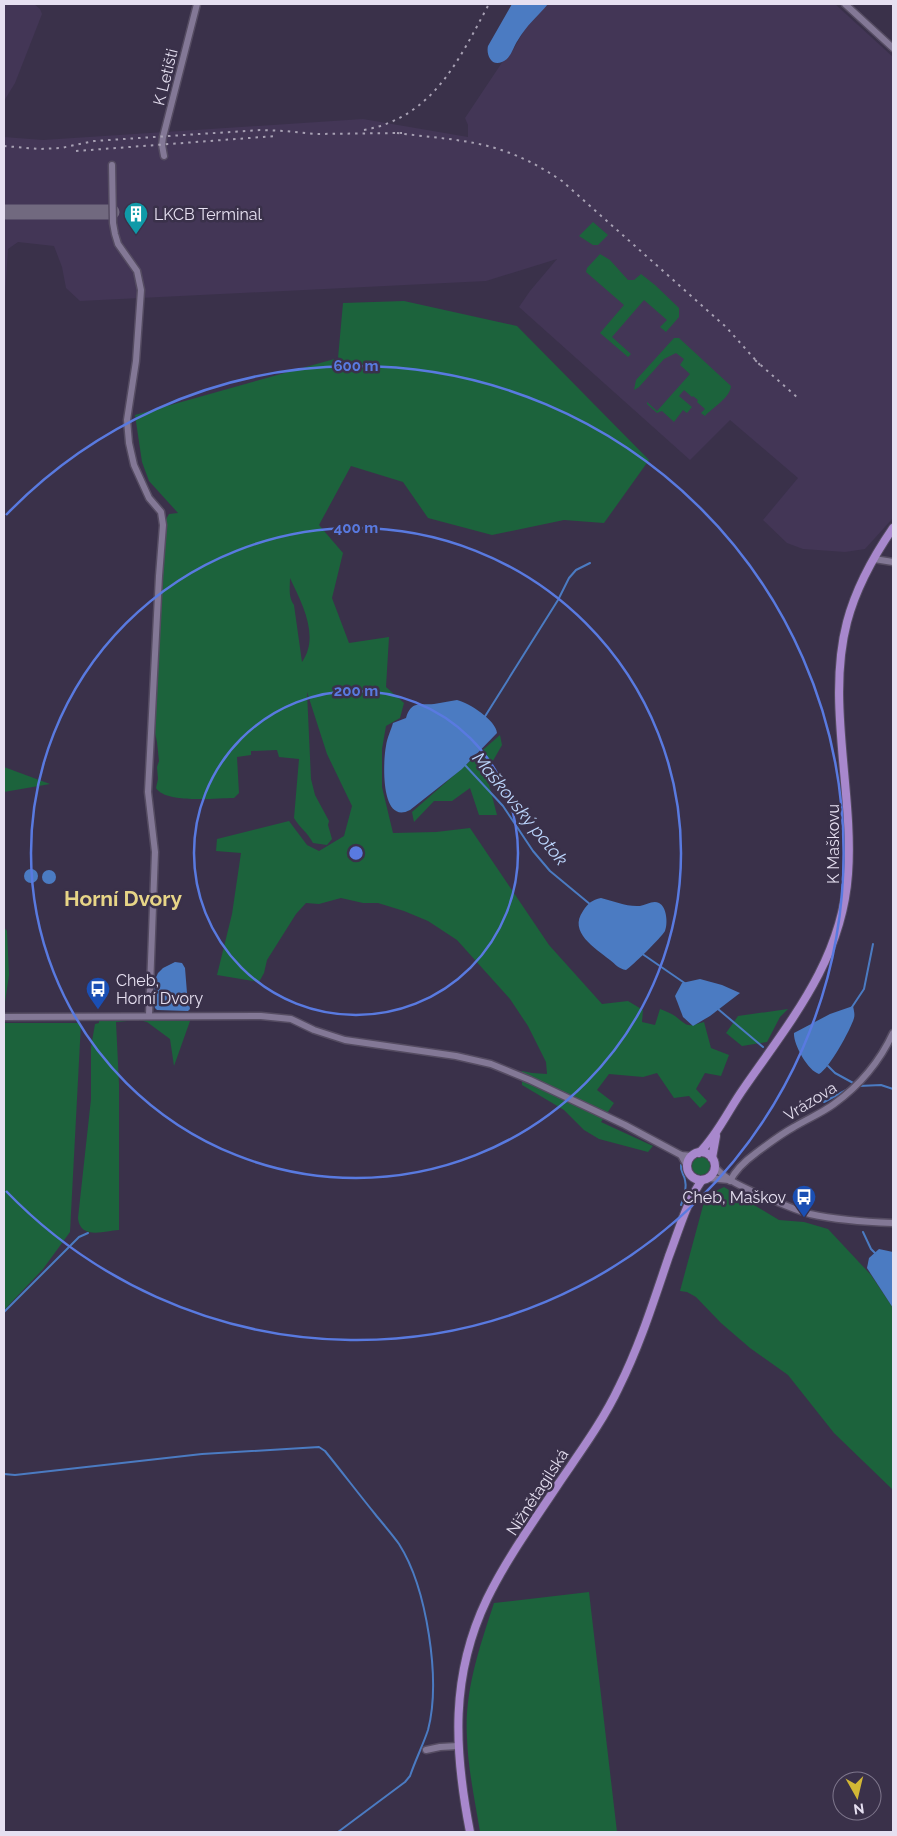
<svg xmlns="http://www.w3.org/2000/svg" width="897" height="1836" font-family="Raleway,sans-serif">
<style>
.built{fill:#433656}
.green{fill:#1c633c;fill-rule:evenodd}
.water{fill:#4b7bc2}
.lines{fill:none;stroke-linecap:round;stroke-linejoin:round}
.stream{stroke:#4b7bc2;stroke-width:2}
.taxiway{stroke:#71697f;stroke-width:15}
.minor-casing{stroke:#554c62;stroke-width:9}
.major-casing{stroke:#554c62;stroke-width:10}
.minor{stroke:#837896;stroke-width:6}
.major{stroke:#a888cd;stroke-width:8}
.rail{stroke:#a8a1b4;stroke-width:2;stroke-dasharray:2.5 5;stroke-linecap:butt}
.ring{fill:none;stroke:#597ae0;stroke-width:2.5}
.labels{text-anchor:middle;stroke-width:5;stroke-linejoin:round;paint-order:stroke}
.street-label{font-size:16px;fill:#e6e0f1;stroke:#3a314a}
.poi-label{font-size:16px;fill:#e6e0f1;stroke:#3a314a;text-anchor:start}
.water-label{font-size:18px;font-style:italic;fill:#bcd6fd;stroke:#3a314a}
.district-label{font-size:21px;font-weight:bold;fill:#e7d587;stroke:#3a314a}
.centre{fill:#597ae0;stroke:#3a314a;stroke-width:2.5}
.ring-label{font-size:15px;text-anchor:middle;font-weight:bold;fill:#597ae0;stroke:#3a314a;stroke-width:5;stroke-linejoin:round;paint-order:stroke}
</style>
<rect width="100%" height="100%" fill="#3a314a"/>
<g class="built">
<polygon points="4,4 34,4 40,9 42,14 15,83 4,101"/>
<polygon points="548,4 835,4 893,57 893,518 865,549 845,552 803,549 787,543 763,520 798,478 730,420 690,460 519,307 530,291 557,259 486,281 80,301 66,288 62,267 54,246 18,242 8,249 4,310 4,137 43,140 363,119 468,137 468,125 465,118 503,61 513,50 525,29"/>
</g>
<g class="green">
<polygon points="593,222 608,235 598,245 593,245 579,236"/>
<polygon points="600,254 610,260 628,280 634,280 641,274 655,285 679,308 679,317 666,332 660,327 667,320 644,300 612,337 631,354 628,357 600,333 624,305 586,272 587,268"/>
<path d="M404 301 517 326 649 460 604 523 564 520 492 535 428 518 403 482 351 466 319 525 343 553 332 598 349 643 389 637 386 687 404 703 400 718 386 726 382 749V787L393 833 436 832 470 828 549 945 602 1004 628 1001 643 1010 642 1022 655 1025 660 1009C665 1011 671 1013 675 1016 689 1027 686 1027 704 1022L711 1048 729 1055 721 1076 705 1073 696 1089 707 1101 700 1108 689 1096 674 1098 657 1073 643 1077 609 1074 597 1090 614 1103 601 1122 653 1146 648 1152 599 1139 584 1130 564 1110 522 1085V1071L532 1073 547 1074 546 1062 528 1026 510 999 457 940 428 921 404 911 378 903H363L341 898 319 904 306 903 296 914 267 960 264 973 259 982 217 975 232 914 241 853 216 851 217 839 289 821 307 845 319 851 344 836 352 806 327 754 307 692 311 779 315 795 329 821 328 825 332 839 327 845 313 843C308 833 300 828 294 818L299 759 279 757 277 750 251 751V755L237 757 239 793 234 798C216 798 166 804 156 788L158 779 157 767 159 761 157 742 155 733 165 521 169 514 178 513 149 481 142 462 135 415 338 358 343 303ZM290 578C302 604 320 636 302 662L294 605C288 597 290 587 290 578Z"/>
<path d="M674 338H679L731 386C730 398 713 407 705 416L701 413 705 409 697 402 698 400 693 396 692 397 684 390 679 396 692 407 687 413 683 410 674 422 662 411 657 413 647 404V402L657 411 690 374 680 365 684 359 676 353 664 359 639 387 634 390 636 380Z"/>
<polygon points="500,735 502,745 486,773 497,815 479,815 470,788 452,801 434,801 414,822 412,812"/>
<polygon points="4,767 50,784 4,792"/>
<polygon points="4,927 7,931 9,975 4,1009"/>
<polygon points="788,1009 780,1017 767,1042 742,1046 726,1033 738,1016"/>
<path d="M99 1019 190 1021 174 1066 170 1039 147 1022 139 1020 116 1022 119 1084V1230C104 1231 80 1240 78 1218L91 1099V1047L95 1024 99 1023Z"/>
<polygon points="4,1023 81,1023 70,1232 43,1269 4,1310"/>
<circle cx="701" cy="1166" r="9"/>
<polygon points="724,1187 779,1220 804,1222 828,1229 871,1275 893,1308 893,1490 834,1433 788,1375 750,1348 721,1323 696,1297 687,1292 680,1291 704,1202 714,1192"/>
<path d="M589 1592 617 1832H480C475 1801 468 1769 467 1738 464 1691 480 1646 494 1603Z"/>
</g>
<g class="water">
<path d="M512 4H548C538 16 526 26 518 40 513 47 511 59 502 62 491 67 486 54 488 46Z"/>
<path d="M457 700C469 703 496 720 497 733L462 769 410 810C380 826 383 761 386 746 387 738 391 730 393 723L406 718C411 701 419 705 434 704 442 703 449 701 457 700Z"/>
<circle cx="31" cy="876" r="7"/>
<circle cx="49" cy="877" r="7"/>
<path d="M601 898C614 901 626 907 640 906 646 905 653 900 659 903 667 907 668 924 665 931 661 938 632 966 626 970 619 969 615 964 610 960 595 948 568 932 583 911 588 903 592 900 601 898Z"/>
<polygon points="175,962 182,963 185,968 187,993 190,1009 188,1011 157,1010 155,1008 154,1004 154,982 158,973 163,968"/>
<polygon points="700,979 722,985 740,993 710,1016 693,1026 683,1017 675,996 682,983"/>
<path d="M853 1006C854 1011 855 1014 854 1018 851 1029 829 1069 819 1074 808 1071 793 1044 794 1033L830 1014Z"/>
<polygon points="879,1249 893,1252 893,1308 867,1268 869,1258"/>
</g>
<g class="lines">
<g class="stream">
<polyline points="484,718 558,600 569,578 576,570 590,563"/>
<polyline points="464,764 503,806 533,851 550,871 591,905"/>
<polyline points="641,953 686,984"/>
<polyline points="852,1007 864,989 873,944"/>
<polyline points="718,1009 763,1047"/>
<polyline points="828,1066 835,1073 855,1084"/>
<polyline points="859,1086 881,1085 893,1089"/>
<polyline points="824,1102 850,1088"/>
<path d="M681 1165C680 1172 684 1174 685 1180 687 1188 684 1198 681 1205"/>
<polyline points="863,1232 871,1249 876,1254"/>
<polyline points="4,1312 79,1237 88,1233"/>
<path d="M4 1474 15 1475 202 1454 319 1447 325 1451C342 1472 358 1493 375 1514 383 1524 392 1534 399 1544 427 1588 441 1680 428 1730 423 1745 415 1761 410 1776L405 1782 338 1832"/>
</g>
<polyline class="taxiway" points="4,212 112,212"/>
<defs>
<g id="minor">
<polyline points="845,4 893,48"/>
<polyline points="164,156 162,145 163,137 197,4"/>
<polyline points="112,165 113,223 115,234 118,244 137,271 141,290 136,361 127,420 129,443 134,465 149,498 161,512 163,525 159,576 148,792 155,852 149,1015"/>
<polyline points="874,559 893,562"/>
<polyline points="4,1017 261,1016 291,1019 314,1030 345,1040 456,1056 491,1064 530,1080 625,1125 681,1155 692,1156"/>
<polyline points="681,1155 687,1166"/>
<path d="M715 1167C726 1180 741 1186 756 1193 774 1200 791 1209 810 1214 837 1220 866 1222 893 1223"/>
<polyline points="708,1178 729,1180"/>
<path d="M730 1181C736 1169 745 1161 756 1153 768 1144 781 1134 794 1127 807 1119 822 1113 834 1104 859 1086 880 1061 893 1033"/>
<polyline points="426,1750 440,1747 458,1746"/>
</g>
<g id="major">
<circle cx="701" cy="1166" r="14"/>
<path d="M699 1153C718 1134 729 1109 744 1088 791 1020 842 960 848 874 854 793 826 702 847 622 856 588 873 557 893 528"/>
<polyline points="712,1158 716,1136"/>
<path d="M470 1832C454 1750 450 1676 487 1599 507 1558 534 1521 559 1483 580 1452 603 1421 619 1387 640 1345 654 1300 669 1256 679 1230 686 1203 702 1180"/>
</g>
</defs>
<use href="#minor" class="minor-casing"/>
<use href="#major" class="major-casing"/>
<use href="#minor" class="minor"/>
<use href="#major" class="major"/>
<g class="rail">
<path d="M364 130C434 117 459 59 489 4"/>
<path d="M397 133C433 138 473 139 507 152 527 159 544 169 562 181L726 327 760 365"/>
<polyline points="4,146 39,149 61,148 94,141 260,130 285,131 316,134 402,133"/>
<polyline points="76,151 276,136"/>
<polyline points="755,360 798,398"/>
</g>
</g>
<g class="ring">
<circle cx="356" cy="853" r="162"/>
<circle cx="356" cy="853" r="325"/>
<path d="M6 515A487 487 0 1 1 6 1191"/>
</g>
<defs>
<symbol id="building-pin" viewBox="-11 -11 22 30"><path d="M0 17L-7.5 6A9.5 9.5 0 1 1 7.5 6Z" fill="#0f9aa8" stroke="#3a314a"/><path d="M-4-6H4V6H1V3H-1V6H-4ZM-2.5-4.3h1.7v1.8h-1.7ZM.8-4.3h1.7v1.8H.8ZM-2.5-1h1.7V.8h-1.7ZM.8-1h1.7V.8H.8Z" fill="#fff"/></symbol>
<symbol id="bus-pin" viewBox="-11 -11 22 30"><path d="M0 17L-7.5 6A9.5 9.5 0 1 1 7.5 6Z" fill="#1a4fb4" stroke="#3a314a"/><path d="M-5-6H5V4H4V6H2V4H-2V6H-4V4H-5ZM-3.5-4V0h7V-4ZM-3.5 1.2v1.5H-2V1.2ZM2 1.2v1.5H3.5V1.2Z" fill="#fff"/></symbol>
</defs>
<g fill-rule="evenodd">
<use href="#building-pin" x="122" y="200" width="28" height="38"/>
<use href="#bus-pin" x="84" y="975" width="28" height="38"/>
<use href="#bus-pin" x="790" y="1183" width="28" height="38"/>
</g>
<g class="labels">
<g class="street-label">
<text transform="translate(165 77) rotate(-76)" y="6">K Letišti</text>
<text transform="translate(833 844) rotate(-90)" y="6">K Maškovu</text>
<text transform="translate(810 1101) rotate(-32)" y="6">Vrázova</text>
<text transform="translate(537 1492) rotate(-57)" y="6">Nižnětagilská</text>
</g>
<g class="poi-label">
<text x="154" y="220">LKCB Terminal</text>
<text x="116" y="986">Cheb,<tspan x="116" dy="18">Horní Dvory</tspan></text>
<text x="786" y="1203" text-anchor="end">Cheb, Maškov</text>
</g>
<g class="water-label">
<text transform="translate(520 809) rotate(51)" y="6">Maškovský potok</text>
</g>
<g class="district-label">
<text x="123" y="906">Horní Dvory</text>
</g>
</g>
<circle cx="356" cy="853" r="8" class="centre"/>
<g class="ring-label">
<text x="356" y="371">600 m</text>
<text x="356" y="533">400 m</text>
<text x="356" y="696">200 m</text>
</g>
<rect width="897" height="1836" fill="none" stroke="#e6e0f1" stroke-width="10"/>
<g transform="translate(857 1796) rotate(172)"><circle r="24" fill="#3a314a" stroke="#7f778d"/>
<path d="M0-4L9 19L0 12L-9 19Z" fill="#d2b735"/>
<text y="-8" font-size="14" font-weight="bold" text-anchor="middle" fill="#e6e0f1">N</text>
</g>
</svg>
